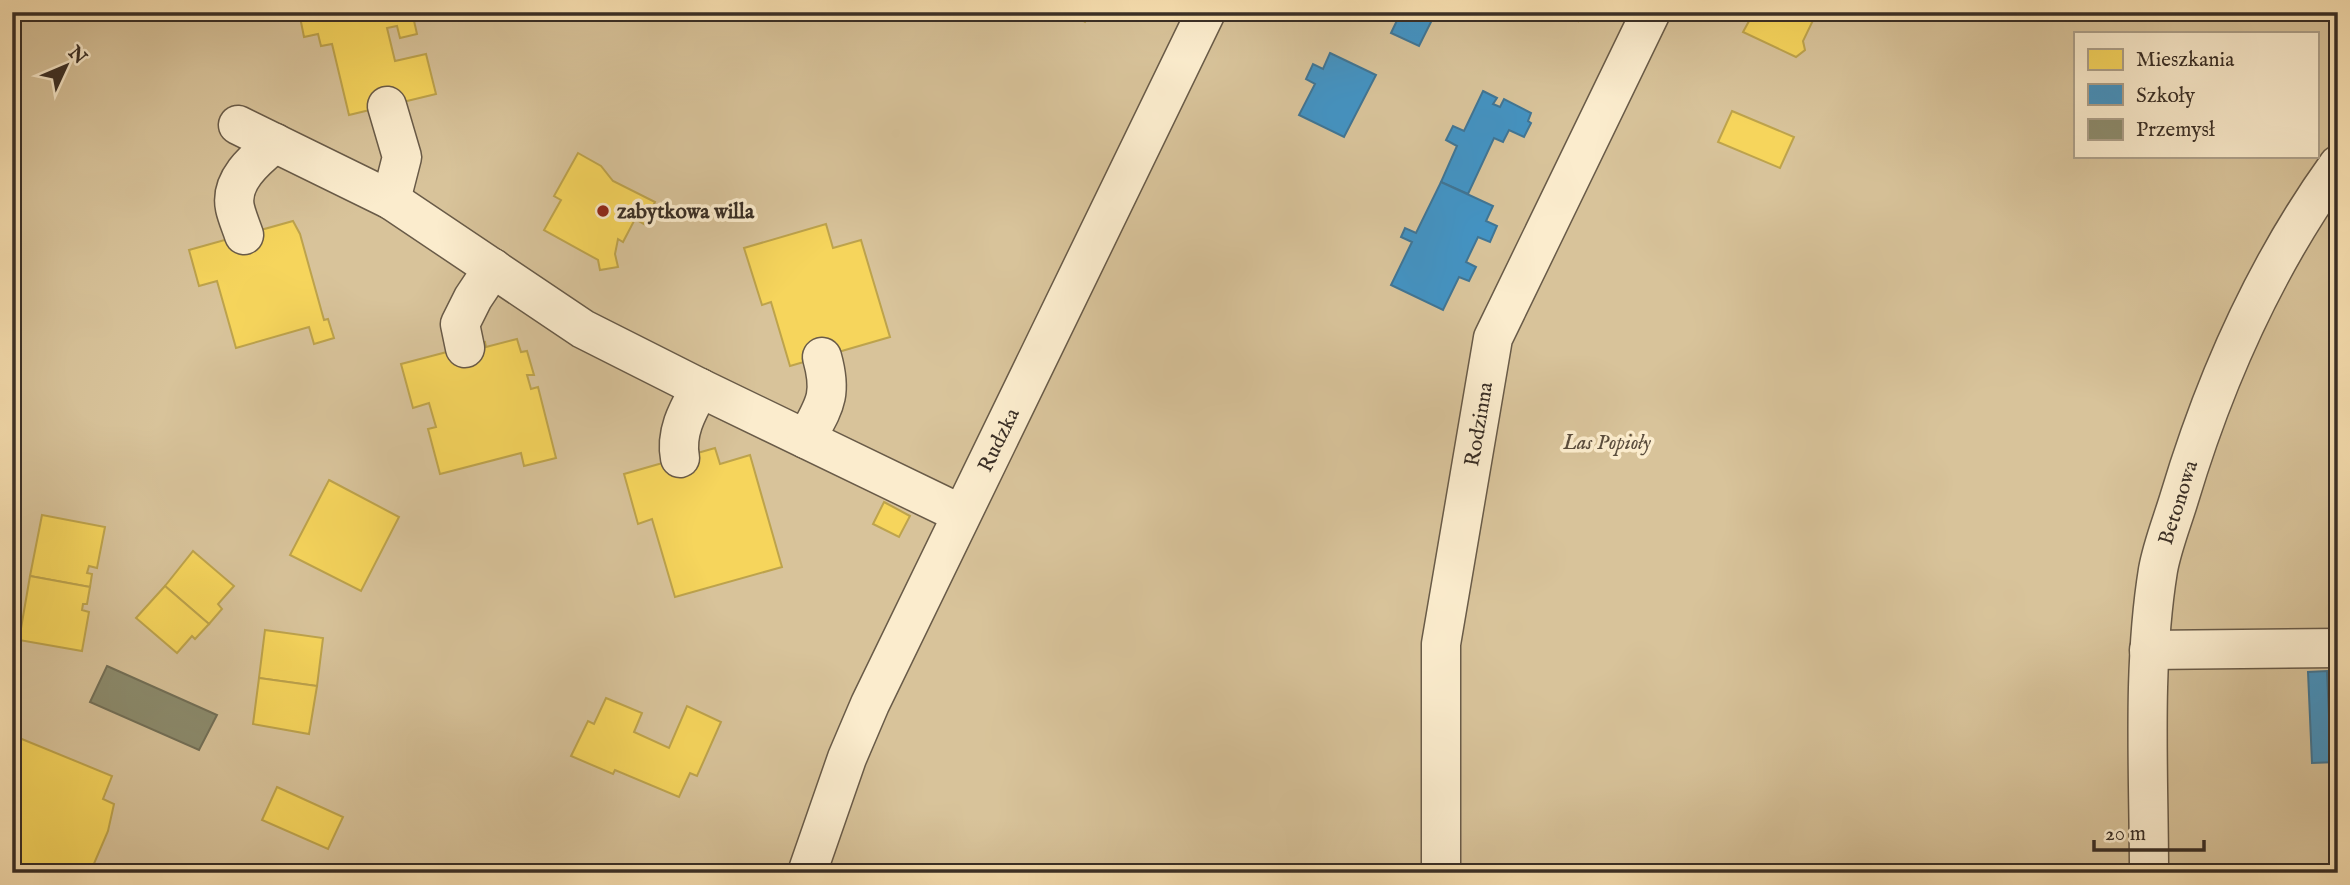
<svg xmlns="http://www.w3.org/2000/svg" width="2350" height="885" font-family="'IM FELL English',serif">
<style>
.green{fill:#d8c39a;stroke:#887860;stroke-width:2;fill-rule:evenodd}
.homes{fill:#f6d55c;stroke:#bda34c;stroke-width:2}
.schools{fill:#4393c3;stroke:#407594;stroke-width:2}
.industry{fill:#8c8c6e;stroke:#737058;stroke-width:2}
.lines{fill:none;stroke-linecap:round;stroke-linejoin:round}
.minor-casing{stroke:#695b48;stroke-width:41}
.minor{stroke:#fbeccd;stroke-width:38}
.poi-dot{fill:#8f2418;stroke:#fbeccd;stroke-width:2.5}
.labels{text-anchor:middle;stroke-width:7;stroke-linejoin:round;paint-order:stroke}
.poi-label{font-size:21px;font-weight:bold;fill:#392e25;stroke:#fbeccd;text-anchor:start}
.street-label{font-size:21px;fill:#392e25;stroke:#fbeccd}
.park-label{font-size:21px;font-style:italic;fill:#594c3c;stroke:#fbeccd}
</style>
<rect width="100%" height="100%" fill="#f9e1b2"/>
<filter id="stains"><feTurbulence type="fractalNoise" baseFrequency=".00286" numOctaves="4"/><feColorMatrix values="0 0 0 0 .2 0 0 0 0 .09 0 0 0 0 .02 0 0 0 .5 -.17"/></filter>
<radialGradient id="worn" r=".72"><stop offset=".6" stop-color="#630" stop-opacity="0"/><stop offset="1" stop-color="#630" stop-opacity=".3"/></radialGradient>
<path class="green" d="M12 12H2338V873H12ZM2075 33H2317V156H2075Z"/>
<g class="homes">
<polygon points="299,12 412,12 417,34 400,38 397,26 387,28 395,61 426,54 436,94 349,115 332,44 321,46 318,34 304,37"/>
<polygon points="1070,12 1092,12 1085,22"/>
<polygon points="1560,12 1581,12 1578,21"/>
<polygon points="1754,12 1817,12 1803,41 1805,50 1796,57 1743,32"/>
<polygon points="1732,111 1794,137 1780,168 1718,142"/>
<polygon points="578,153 601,166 613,181 655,202 644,224 635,219 623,242 618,239 615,254 618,267 600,270 598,260 544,230 561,200 554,196"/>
<polygon points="293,221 300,234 324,320 328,319 334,338 314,344 309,327 236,348 217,281 199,286 189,250"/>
<polygon points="826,224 833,248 861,240 890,337 790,366 771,302 762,305 744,248"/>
<polygon points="517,339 521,352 527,351 534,375 527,375 531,389 538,387 556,458 524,466 521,453 440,474 428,429 436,427 429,403 413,408 401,364 485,342 486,347"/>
<polygon points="715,448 720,464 750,455 782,567 675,597 652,519 638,524 624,474"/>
<polygon points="329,480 399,517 361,591 290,555"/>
<polygon points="884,502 910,516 899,537 873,524"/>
<polygon points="42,515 105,527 97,568 89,566 87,573 92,574 90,587 30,576"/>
<polygon points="193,551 234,586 218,604 222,609 209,624 165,586"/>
<polygon points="30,576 90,587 87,604 83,604 82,610 89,612 82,651 19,640"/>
<polygon points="165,586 209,624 195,639 192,636 177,653 136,618"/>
<polygon points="265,630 323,638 317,686 259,678"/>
<polygon points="259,678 317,686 309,734 253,724"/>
<polygon points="606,698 642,713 634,732 669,748 687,706 721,722 697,776 690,773 679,797 615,770 613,774 571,756 588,721 594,724"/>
<polygon points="12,735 112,776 103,799 114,804 108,831 90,873 12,873 12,767 14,763 12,762"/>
<polygon points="277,787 343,817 328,849 262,820"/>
</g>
<g class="schools">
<polygon points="1401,12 1436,12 1419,46 1391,33"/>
<polygon points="1330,53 1376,75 1344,137 1299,115 1315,84 1306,79 1313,64 1323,69"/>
<polygon points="1483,91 1497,98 1493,104 1500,107 1504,99 1531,113 1528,121 1531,123 1524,137 1509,130 1503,142 1494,138 1468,194 1441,182 1457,146 1446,140 1453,126 1464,131"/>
<polygon points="1441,182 1493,206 1486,221 1497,226 1490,242 1478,237 1466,262 1476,267 1469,281 1459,277 1443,310 1391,285 1412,242 1401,237 1405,228 1416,233"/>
<polygon points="2327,671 2330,738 2335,738 2337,762 2312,763 2308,672"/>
</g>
<polygon class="industry" points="107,666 217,715 199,750 90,702"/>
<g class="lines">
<defs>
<g id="minor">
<polyline points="387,106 402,157 391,200"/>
<polyline points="238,125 391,200 583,329 700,388 961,514"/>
<path d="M244 235C241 226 237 217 235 208 229 180 257 158 275 143"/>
<polyline points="465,348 460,324 473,298 493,268"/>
<path d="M806 439C824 406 833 396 822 357"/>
<path d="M680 458C675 432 688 410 700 388"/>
<polyline points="2149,650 2338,648"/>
<path id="s1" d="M807 873 847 758 870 704 1206 12"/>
<path id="s2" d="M1441 873V644L1493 338 1651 12"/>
<path id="s3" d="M2149 873C2149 774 2142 669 2158 570 2162 547 2172 522 2179 499 2214 382 2266 265 2338 165"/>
</g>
</defs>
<use href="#minor" class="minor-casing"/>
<use href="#minor" class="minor"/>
</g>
<circle class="poi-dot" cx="603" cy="211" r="7"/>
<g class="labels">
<g class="poi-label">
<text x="617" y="218">zabytkowa willa</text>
</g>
<g class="street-label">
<text dy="7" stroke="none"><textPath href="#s2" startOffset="452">Rodzinna</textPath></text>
<text dy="7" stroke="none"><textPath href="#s1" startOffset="474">Rudzka</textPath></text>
<text dy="7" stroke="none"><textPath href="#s3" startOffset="374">Betonowa</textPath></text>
</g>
<g class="park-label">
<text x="1607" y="449">Las Popioły</text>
</g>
</g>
<rect width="2350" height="885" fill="none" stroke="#f9e1b2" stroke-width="42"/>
<rect x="14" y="14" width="2322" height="857" fill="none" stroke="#392e25" stroke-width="3.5"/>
<rect x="21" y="21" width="2308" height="843" fill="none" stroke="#392e25" stroke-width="2"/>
<rect x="2074" y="32" width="245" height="126" fill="#fbeccd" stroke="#ada08a" stroke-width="2"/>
<rect x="2088" y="49" width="35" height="21" fill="#f6d55c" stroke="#ada08a" stroke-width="2"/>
<text x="2136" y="66" font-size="21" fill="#392e25">Mieszkania</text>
<rect x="2088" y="84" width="35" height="21" fill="#4393c3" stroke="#ada08a" stroke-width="2"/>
<text x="2136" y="102" font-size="21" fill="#392e25">Szkoły</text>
<rect x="2088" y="119" width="35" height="21" fill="#8c8c6e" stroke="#ada08a" stroke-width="2"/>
<text x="2136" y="136" font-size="21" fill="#392e25">Przemysł</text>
<g transform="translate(66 66) rotate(46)" stroke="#fbeccd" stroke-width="5" paint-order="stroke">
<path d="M0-5L12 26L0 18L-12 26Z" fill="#392e25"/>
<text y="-10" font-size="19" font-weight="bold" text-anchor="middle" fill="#392e25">N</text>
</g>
<path d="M2094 840v10h110v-10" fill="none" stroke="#392e25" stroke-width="3.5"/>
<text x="2105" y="840" font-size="21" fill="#392e25" stroke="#fbeccd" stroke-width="5" paint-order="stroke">20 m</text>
<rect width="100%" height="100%" filter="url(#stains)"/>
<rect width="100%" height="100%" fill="url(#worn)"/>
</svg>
